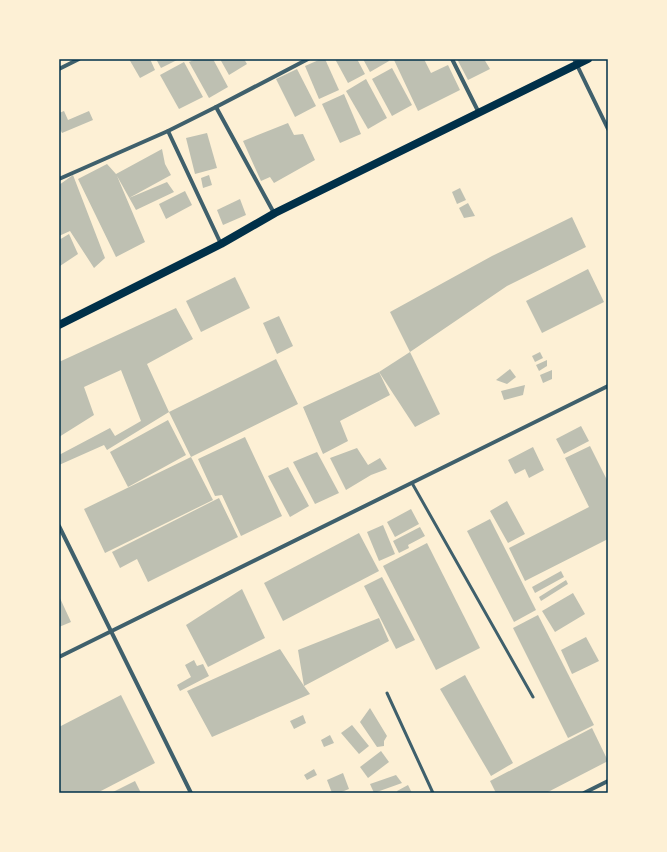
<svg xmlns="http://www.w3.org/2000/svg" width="667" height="852" font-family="'DM Sans',sans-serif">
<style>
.building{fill:#bec0b2}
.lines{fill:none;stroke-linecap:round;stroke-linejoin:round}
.service{stroke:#3f606c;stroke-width:3}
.minor{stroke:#3f606c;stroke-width:4}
.secondary{stroke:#003049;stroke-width:8}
.neatline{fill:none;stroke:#003049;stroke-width:1.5}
</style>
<rect width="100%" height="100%" fill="#fdf0d5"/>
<g class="building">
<polygon points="129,59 150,59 155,70 140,78"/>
<polygon points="156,59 179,59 161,68"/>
<polygon points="196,59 213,59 228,87 209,98 189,62"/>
<polygon points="220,59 244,59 247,64 229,75"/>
<polygon points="321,59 325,59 339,90 319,99 305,66"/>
<polygon points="335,59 357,59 365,74 348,83"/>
<polygon points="363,59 388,59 389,61 370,72"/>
<polygon points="397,59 424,59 431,73 448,65 460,90 418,111 394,60"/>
<polygon points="457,59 484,59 490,69 468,80"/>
<polygon points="184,62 203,97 179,109 160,75"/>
<polygon points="392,68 412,105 392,116 372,79"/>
<polygon points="297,69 316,106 295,117 276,79"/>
<polygon points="366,79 387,118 368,129 346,91"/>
<polygon points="344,94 361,134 340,143 322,104"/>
<polygon points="64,111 68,120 89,111 93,120 62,133 59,127 59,113"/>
<polygon points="288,123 294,135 303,134 315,160 274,183 270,177 261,181 243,141"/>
<polygon points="207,133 217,168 195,174 186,138"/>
<polygon points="162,149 165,164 171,175 129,198 167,182 174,192 136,210 117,176 145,242 116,257 78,179 107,164 116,174"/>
<polygon points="73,175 105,258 94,268 70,231 59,236 59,185"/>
<polygon points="209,175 212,185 203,188 201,178"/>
<polygon points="460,188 466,200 457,204 452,192"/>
<polygon points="185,191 192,205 166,219 159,204"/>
<polygon points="240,199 246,215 223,225 217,210"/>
<polygon points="468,203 475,216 464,218 459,208"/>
<polygon points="572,217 586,247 507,286 410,352 390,312 492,256"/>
<polygon points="69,234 78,254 60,266 59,264 59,240"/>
<polygon points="588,269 604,302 542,333 526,301"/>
<polygon points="235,277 250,308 201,332 186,301"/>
<polygon points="176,308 193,339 147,364 169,412 276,359 298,404 191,457 169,412 107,450 104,445 59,465 59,455 110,428 115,436 141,421 121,370 84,387 94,415 59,437 59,362"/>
<polygon points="279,316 293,346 277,354 263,323"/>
<polygon points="410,352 440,414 415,427 379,372"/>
<polygon points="540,352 543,358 535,362 532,356"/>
<polygon points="547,360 547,366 539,371 536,365"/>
<polygon points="510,369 516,377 507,384 496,380"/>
<polygon points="552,370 552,379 543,383 540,375"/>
<polygon points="379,372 390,395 340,421 348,441 323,454 303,407"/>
<polygon points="525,385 523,395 504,400 501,391"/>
<polygon points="168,420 186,455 128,487 110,452"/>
<polygon points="581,426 589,441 564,454 556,439"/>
<polygon points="245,437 282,516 241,536 222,495 215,496 198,459"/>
<polygon points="590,446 608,482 608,539 525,581 509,548 589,507 565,458"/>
<polygon points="533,447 544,470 529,478 525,469 515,474 508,460"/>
<polygon points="357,448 368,465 380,458 387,469 371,475 346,490 330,458"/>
<polygon points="317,452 339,493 315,504 293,462"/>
<polygon points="191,457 213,500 105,553 84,509"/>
<polygon points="288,467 309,506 290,517 268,476"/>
<polygon points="219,498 238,537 148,582 137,559 120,568 112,552"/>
<polygon points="507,501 525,534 508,543 490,511"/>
<polygon points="411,509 419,524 395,537 387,522"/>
<polygon points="490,519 536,610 514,622 467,531"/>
<polygon points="383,525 395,554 379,561 367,532"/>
<polygon points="420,527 425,536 408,545 409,548 399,553 393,541"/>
<polygon points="359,533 379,571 283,621 264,583"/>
<polygon points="427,543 480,648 436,670 383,566"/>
<polygon points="561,571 564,577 535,593 532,587"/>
<polygon points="382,577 415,640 396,649 364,586"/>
<polygon points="566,580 568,584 541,601 539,597"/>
<polygon points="242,589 265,638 208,667 186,625"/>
<polygon points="573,593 585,614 555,632 542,611"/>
<polygon points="59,596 71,622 59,627"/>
<polygon points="538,615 594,725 568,738 513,628"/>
<polygon points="379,618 389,641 304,686 310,694 212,737 187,691 280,649 304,686 298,650"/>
<polygon points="586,637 599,661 572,674 561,650"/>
<polygon points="194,660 197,666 203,664 209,676 180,691 177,685 191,677 185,665"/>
<polygon points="465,675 513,763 491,776 440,689"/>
<polygon points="121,695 155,763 97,793 59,793 59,727"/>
<polygon points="370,708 387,736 384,741 384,746 377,747 360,722"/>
<polygon points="303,715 306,723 294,729 290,721"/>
<polygon points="352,725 369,746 359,754 341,733"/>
<polygon points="592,728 608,761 546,793 496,793 490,781"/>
<polygon points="330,735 334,743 324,747 321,740"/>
<polygon points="381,751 389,762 368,778 360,767"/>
<polygon points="314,769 317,775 307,780 304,775"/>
<polygon points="343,773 349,789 339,793 332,793 327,780"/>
<polygon points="396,775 402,783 374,793 370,784"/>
<polygon points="135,781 141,793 111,793"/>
<polygon points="408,785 412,793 398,793 397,791"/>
</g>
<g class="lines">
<g class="service">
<polyline points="412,483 533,697"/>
<polyline points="387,693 433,793"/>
</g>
<g class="minor">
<polyline points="452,59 479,113"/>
<polyline points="574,59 608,129"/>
<polyline points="59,69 79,59"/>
<polyline points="216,107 308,59"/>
<polyline points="168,131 221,244"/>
<polyline points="59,179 168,131 216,107 274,213"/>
<polyline points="59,526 191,793"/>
<polyline points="59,657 608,386"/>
<polyline points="584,793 608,781"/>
</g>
<polyline class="secondary" points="59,325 221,244 275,213 588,59"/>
</g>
<rect width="667" height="852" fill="none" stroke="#fdf0d5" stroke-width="120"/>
<rect x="60" y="60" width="547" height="732" class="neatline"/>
</svg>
